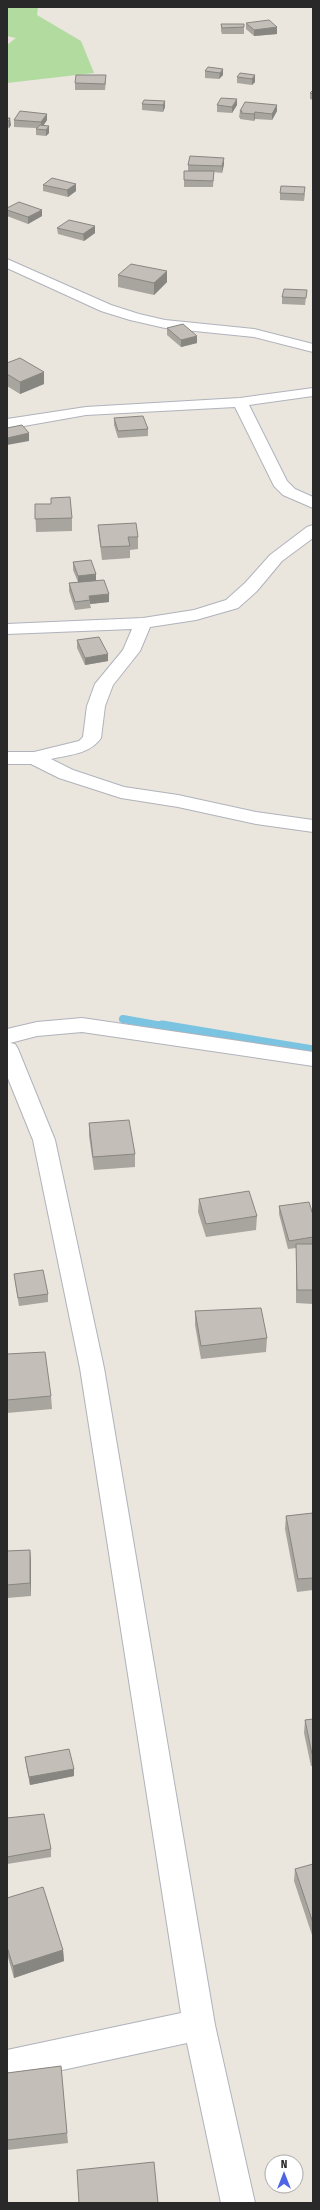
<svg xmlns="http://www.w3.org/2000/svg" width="320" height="2210" font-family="'Fira Sans Condensed',sans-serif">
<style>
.green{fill:#b2db9f}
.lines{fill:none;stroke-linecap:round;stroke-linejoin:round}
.stream-far1{stroke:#7ac4e2;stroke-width:8}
.stream{stroke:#7ac4e2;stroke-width:11}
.street-casing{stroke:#b0b3bc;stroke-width:2}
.street{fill:#fff;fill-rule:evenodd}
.wall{fill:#a8a49e}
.shaded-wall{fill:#888681}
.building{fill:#c3bfb8;stroke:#888681}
</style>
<rect width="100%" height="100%" fill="#eae5dd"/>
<polygon class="green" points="7,7 38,7 37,15 81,41 94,73 7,83 7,45 16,38 7,36"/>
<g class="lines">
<polyline class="stream-far1" points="123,1019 168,1027"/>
<polyline class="stream" points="162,1026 313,1051"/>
<defs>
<g id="street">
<polygon points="7,259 111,305 139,314 165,320 254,329 313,344 313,352 254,337 165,328 130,320 101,311 7,268"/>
<polygon points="313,388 313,396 249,405 287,481 295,489 313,497 313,508 283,495 274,486 235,407 86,415 7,429 7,419 86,407 240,398"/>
<path d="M313 525V538L282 561 257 591 238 608 196 620 150 627 140 651 113 685 105 706 101 738C90 754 69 755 51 759L73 770 124 787 178 795 256 812 313 820V832L256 824 178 807 121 798 59 778 31 764H7V752H34L79 741 83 737 87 706 95 684 123 650 132 629 7 634V624L143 618 194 610 226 600 245 583 270 555 307 527Z"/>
<polygon points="82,1018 313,1052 313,1066 82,1032 37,1036 10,1043 15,1044 18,1049 55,1140 104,1368 215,2025 255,2203 221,2203 187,2043 7,2082 7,2050 181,2013 80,1368 33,1140 7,1076 7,1029 37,1022"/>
</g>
</defs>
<use href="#street" class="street-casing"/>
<use href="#street" class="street"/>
</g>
<g class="wall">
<polygon points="246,23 277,27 277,34 254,36 246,29"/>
<polygon points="221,24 244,27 244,34 222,34 221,31"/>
<polygon points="223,69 223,75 219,79 205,78 205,71"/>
<polygon points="255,75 255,82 252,85 237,83 237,77"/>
<polygon points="106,81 105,90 75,90 75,83"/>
<polygon points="313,90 313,100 310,99 310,93"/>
<polygon points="165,101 165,107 163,112 142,110 142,104"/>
<polygon points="217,105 237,105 232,113 217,112"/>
<polygon points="277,105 277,111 272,120 255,119 254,121 240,119 240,118 239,117 240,111"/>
<polygon points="47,114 47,120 43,126 49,126 49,133 46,136 36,135 36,128 14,127 14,120"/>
<polygon points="7,118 11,125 9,128 7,127"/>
<polygon points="224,158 224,164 222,173 214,172 213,187 184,187 184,180 188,171 188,165"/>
<polygon points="43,185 76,191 68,197 43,191"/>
<polygon points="280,193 305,194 304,201 280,200"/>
<polygon points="7,208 42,210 42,216 28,224 7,216"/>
<polygon points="95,226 95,233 84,241 58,234 57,228"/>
<polygon points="118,275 167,282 154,295 118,287"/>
<polygon points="282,297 306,297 305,305 282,304"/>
<polygon points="167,328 197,336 197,343 181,347 167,335"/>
<polygon points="7,363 44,372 44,384 20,394 7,386"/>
<polygon points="114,418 148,429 148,436 118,438 114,425"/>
<polygon points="35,504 72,518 72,531 36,532"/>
<polygon points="98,525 138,537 138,549 130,550 130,558 102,560 99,537"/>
<polygon points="73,562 96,574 96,580 109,602 90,604 91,608 75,610 69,591 69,583 78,582 73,570"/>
<polygon points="77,640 108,661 85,665 77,648"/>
<polygon points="89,1123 135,1154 135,1167 94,1170 89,1136"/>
<polygon points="199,1199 257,1216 256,1230 206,1237 198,1212"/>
<polygon points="279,1206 313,1215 313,1304 296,1303 296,1248 288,1249 279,1214"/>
<polygon points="14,1274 48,1294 48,1302 19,1306 15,1282"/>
<polygon points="195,1311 267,1338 266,1352 201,1359 195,1325"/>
<polygon points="312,1352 313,1352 313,1365 312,1360"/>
<polygon points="7,1354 51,1396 52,1409 7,1413"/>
<polygon points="313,1513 313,1590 297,1592 285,1529 286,1516"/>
<polygon points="30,1550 31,1563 31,1596 7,1598 7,1551"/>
<polygon points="313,1719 313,1766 311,1766 304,1733 305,1720"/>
<polygon points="25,1757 74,1769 74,1776 30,1785 26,1765"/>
<polygon points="7,1818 51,1849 51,1857 7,1864"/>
<polygon points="313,1864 313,1938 294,1881 295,1869"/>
<polygon points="7,1898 63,1950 64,1961 14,1978 7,1954"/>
<polygon points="61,2066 68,2143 7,2150 7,2073"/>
</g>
<g class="shaded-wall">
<polygon points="277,27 277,34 254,36 254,30"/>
<polygon points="223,69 223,75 219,79 220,73"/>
<polygon points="255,75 255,82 252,85 252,79"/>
<polygon points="237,99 237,105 232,113 232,107"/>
<polygon points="165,101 165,107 163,112 163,105"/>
<polygon points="277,105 277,111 272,120 272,114"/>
<polygon points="255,112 255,119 254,121 254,114"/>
<polygon points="47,114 47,120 41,129 41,122"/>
<polygon points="10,118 11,125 9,128 9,121"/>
<polygon points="49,126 49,133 46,136 46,130"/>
<polygon points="224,158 224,164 222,173 222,166"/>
<polygon points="76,184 76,191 68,197 67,190"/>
<polygon points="42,210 42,216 28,224 28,217"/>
<polygon points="95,226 95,233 84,241 83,234"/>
<polygon points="167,271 167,282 154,295 154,283"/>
<polygon points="197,336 197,343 181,347 181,340"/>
<polygon points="44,372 44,384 20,394 20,382"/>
<polygon points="29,433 29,441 7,445 7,438"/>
<polygon points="96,574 96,581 78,584 78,576"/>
<polygon points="109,594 109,602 90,604 90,600 89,596"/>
<polygon points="108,654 108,661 85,665 85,658"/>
<polygon points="30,1550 31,1563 31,1596 30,1583"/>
<polygon points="74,1769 74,1776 30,1785 29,1777"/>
<polygon points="63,1950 64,1961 14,1978 13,1966"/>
</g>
<g class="building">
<polygon points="269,20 277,27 254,30 246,23"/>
<polygon points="221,24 244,24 244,27 222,28"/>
<polygon points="208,67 223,69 220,73 205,71"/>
<polygon points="240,73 255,75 252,79 237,77"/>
<polygon points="76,75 106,75 105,84 75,83"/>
<polygon points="313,90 313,94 310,93"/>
<polygon points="221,98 237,99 232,107 217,105"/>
<polygon points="144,100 165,101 163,105 142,104"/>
<polygon points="245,102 277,105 272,114 255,112 254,114 241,113 242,111 240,111"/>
<polygon points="20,111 47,114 41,122 14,120"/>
<polygon points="7,118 10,118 9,121 7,121"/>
<polygon points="40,125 49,126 46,130 36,129"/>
<polygon points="190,156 224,158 222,166 188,165"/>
<polygon points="184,171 214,171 213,181 184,180"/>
<polygon points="52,178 76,184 67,190 43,185"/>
<polygon points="281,186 305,187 304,194 280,193"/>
<polygon points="19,202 42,210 28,217 7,210 7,208"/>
<polygon points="69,220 95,226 83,234 57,228"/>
<polygon points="131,264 167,271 154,283 118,275"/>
<polygon points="284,289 307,290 306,298 282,297"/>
<polygon points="183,324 197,336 181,340 167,328"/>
<polygon points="20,358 44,372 20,382 7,374 7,363"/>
<polygon points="143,416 148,429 118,431 114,418"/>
<polygon points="22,425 29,433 7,438 7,428"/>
<polygon points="70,497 72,518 35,519 35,504 51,504 51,498"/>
<polygon points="136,523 138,537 128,537 130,546 101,547 98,525"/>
<polygon points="91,560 96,574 78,576 73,562"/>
<polygon points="104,580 109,594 89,596 90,600 75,602 69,583"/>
<polygon points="99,637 108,654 85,658 77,640"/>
<polygon points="129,1120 135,1154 93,1157 89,1123"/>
<polygon points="249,1191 257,1216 206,1224 199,1199"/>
<polygon points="309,1202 313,1215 313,1237 289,1241 279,1206"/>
<polygon points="296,1244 313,1244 313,1290 297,1290"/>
<polygon points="43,1270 48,1294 18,1298 14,1274"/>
<polygon points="261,1308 267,1338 201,1346 195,1311"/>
<polygon points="45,1352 51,1396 7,1400 7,1354"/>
<polygon points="313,1513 313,1578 298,1579 286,1516"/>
<polygon points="30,1550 30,1583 7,1585 7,1551"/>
<polygon points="313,1719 313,1753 312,1754 305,1720"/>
<polygon points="69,1749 74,1769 29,1777 25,1757"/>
<polygon points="44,1814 51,1849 7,1857 7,1818"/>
<polygon points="313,1864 313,1923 295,1869"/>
<polygon points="43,1887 63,1950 13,1966 7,1947 7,1898"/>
<polygon points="61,2066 67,2133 7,2140 7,2073"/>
<polygon points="154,2162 158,2203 79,2203 77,2170"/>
</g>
<rect width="320" height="2210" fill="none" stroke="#292929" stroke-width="16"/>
<g transform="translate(284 2174)"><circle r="19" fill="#ffffff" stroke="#a9a9a9"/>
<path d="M0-3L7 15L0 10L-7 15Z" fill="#4d66e7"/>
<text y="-6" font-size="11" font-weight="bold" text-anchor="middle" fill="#292929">N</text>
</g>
</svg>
